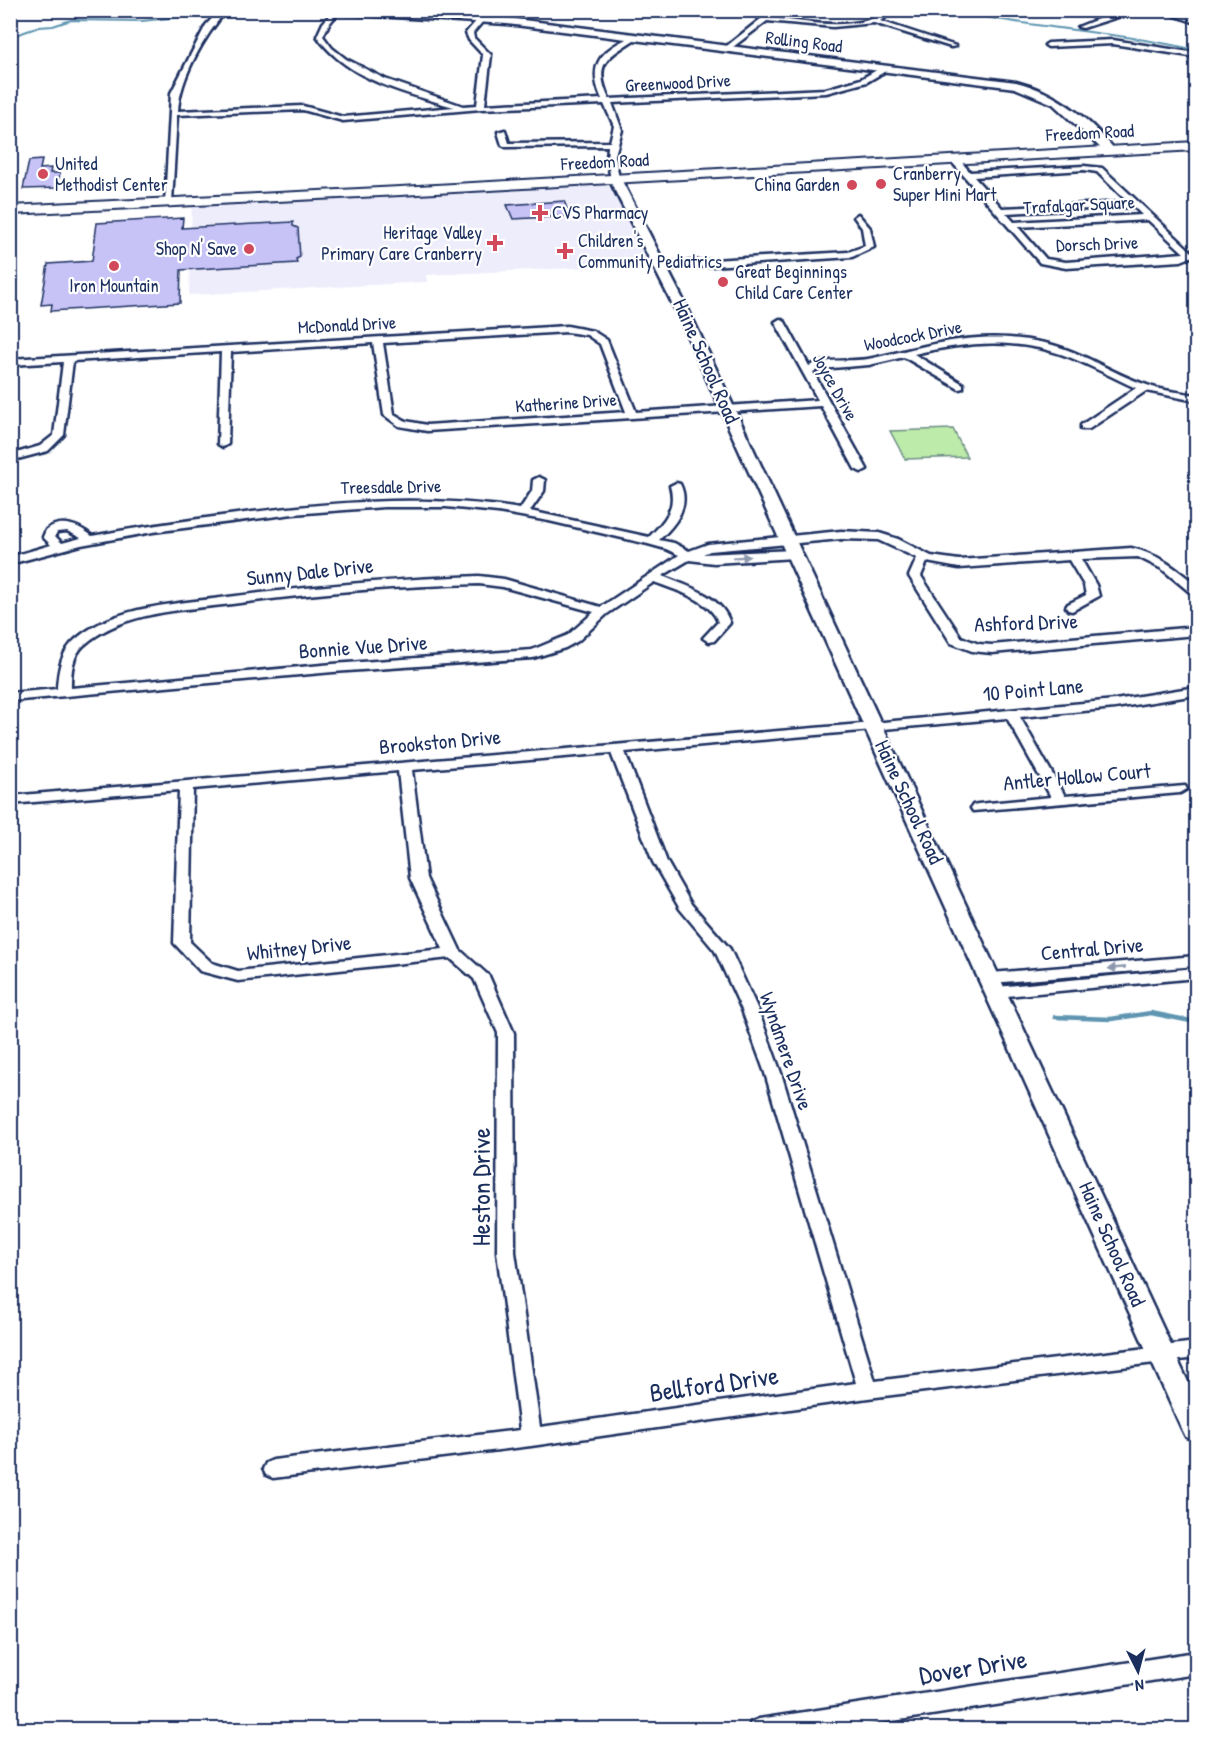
<svg xmlns="http://www.w3.org/2000/svg" width="1207" height="1740" font-family="'Patrick Hand',sans-serif">
<style>
.built{fill:#eeedfc}
.green{fill:#bcebaa;stroke:#6c8d84;stroke-width:1.5}
.lines{fill:none;stroke-linecap:round;stroke-linejoin:round}
.stream-far1{stroke:#5e95b1;stroke-width:2}
.stream{stroke:#5e95b1;stroke-width:4.5}
.building{fill:#c7c3f6;stroke:#1b2f5e;stroke-width:1.5}
.street-casing{stroke:#1b2f5e;stroke-width:5}
.secondary-casing{stroke:#1b2f5e;stroke-width:5}
.primary-casing{stroke:#1b2f5e;stroke-width:4}
.street{fill:#fff;fill-rule:evenodd}
.secondary{fill:#fff;fill-rule:evenodd}
.primary{fill:#fff;fill-rule:evenodd}
.oneway{fill:#8d97ae}
.poi-dot{fill:#d1495b;stroke:#fff;stroke-width:2}
.labels{text-anchor:middle;stroke-width:4.5;stroke-linejoin:round;paint-order:stroke}
.far-street-label{font-size:18px;fill:#1b2f5e;stroke:#fff}
.far-poi-label{font-size:18px;fill:#1b2f5e;stroke:#fff;text-anchor:start}
.street-label{font-size:21px;fill:#1b2f5e;stroke:#fff}
.near-street-label{font-size:26px;fill:#1b2f5e;stroke:#fff}
</style>
<rect width="100%" height="100%" fill="#fff"/>
<filter id="ink" filterUnits="userSpaceOnUse"><feTurbulence type="fractalNoise" baseFrequency=".0167" numOctaves="2"/><feDisplacementMap in="SourceGraphic" scale="12" xChannelSelector="R" yChannelSelector="G"/><feConvolveMatrix kernelMatrix="1 2 1 2 8 2 1 2 1" color-interpolation-filters="sRGB"/></filter>
<g filter="url(#ink)">
<polygon class="built" points="601,183 613,189 650,258 646,262 636,265 426,275 427,282 189,295 192,203"/>
<polygon class="green" points="953,429 967,457 905,459 890,431"/>
<g class="lines">
<g class="stream-far1">
<path d="M952 10C1032 29 1116 31 1196 50"/>
<polyline points="238,11 319,13"/>
<polyline points="10,37 39,27 53,26 71,20 142,21 206,14"/>
</g>
<polyline class="stream" points="1055,1017 1111,1019 1151,1013 1196,1022"/>
</g>
<g class="building">
<polygon points="42,160 40,169 51,168 50,173 60,173 57,188 23,189 29,161"/>
<polygon points="564,201 570,216 513,219 507,205"/>
<polygon points="183,218 182,228 293,222 293,226 298,228 300,257 296,259 297,263 181,270 180,303 51,311 52,304 41,305 48,264 92,261 97,223"/>
</g>
<g class="lines">
<defs>
<g id="street">
<path d="M220 10H227C205 35 180 77 178 111L303 106 343 117 454 107C406 93 347 80 317 36L323 23 334 10 340 11 329 24 323 36 332 48 346 59 385 79 463 106 477 105 483 55 469 40 466 33C476 21 485 10 502 10L484 20 473 33 474 38 491 55 485 105 602 99C586 64 602 49 635 35L637 38C609 57 592 62 609 99L826 89 861 79 882 67 889 69 867 82 826 93 612 103 622 130 615 155 619 179 615 181 611 179 607 159 608 146 506 147 502 145 498 132 505 130 509 143 610 142 614 126 604 104 481 109 343 121 303 110 177 115 172 202 165 204 171 93 206 25Z"/>
<path d="M889 10H897L880 21 956 46 951 47 874 23 833 27 767 21 729 50 723 49 772 10 777 12 771 18C808 22 857 33 889 10Z"/>
<polygon points="1126,10 1139,10 1083,28 1078,27 1103,17"/>
<polygon points="1158,10 1169,10 1196,19 1196,23"/>
<polygon points="1113,40 1196,53 1196,57 1113,44 1048,47 1045,45 1048,43"/>
<path d="M951 157H957L970 172 1084 166 1102 168 1193 253 1191 257 1181 261 1066 268 1040 263 951 161ZM1084 170 1097 172 1128 202 1002 208 974 177ZM1134 207 1142 215 1014 222 1006 213ZM1148 220 1184 253 1066 262 1046 259 1018 227Z"/>
<polygon points="858,214 870,228 874,247 852,257 663,269 658,266 663,263 848,252 865,246 862,228 854,217"/>
<path d="M780 319 785 322 809 366C829 357 853 363 873 358 934 344 981 329 1045 343 1082 351 1112 374 1147 385 1162 391 1180 392 1196 395V401L1146 391 1089 429H1081V425L1136 388C1114 378 1092 366 1069 357 1018 337 966 342 914 354L963 384V388L959 389 904 357 869 365 820 369 813 372 867 469 861 472 855 469 821 406 427 431 399 426 384 415 373 343 231 352 228 444 223 447 218 444 221 352 73 361 64 435 48 451 10 461V455L40 446 54 435 63 362 10 365V359L567 326 593 331 607 340 636 412 818 400 775 322ZM567 332 587 335 600 344 626 412 427 425 406 421 394 414 383 343Z"/>
<path d="M539 477 545 480 544 491 530 511 649 537C664 522 677 508 670 486L676 483 680 484C691 506 675 525 659 540L674 543 689 551 708 544 841 531 879 533 898 539 931 556 959 560 1131 548C1158 554 1176 568 1196 585V595L1192 594 1162 569 1138 557 1081 559 1096 585 1099 596 1072 611 1068 610 1066 607 1068 604 1086 595 1084 585 1069 560 959 568 927 562 921 576 961 637 979 644 992 645 1196 627V635L992 653 972 651 951 643 909 576 917 558 878 540 841 539 710 551 703 554 794 550 800 554 794 558 714 563 689 560 662 576C687 586 721 595 730 623L714 641 709 642 703 638 718 622C710 599 675 590 654 582L607 614 578 641 565 648 533 658 333 672 10 701V693L57 689C58 670 61 652 76 639 116 605 178 604 228 597 312 586 395 579 479 576L504 579 601 607 679 555 666 549 648 544 549 521 498 512 446 507H384L293 514 153 532 81 545 10 564V557L51 545 43 537 46 530C60 518 79 525 92 536 140 527 188 520 237 514 331 502 425 494 520 509L532 491 533 480ZM67 531 81 538 62 543 55 536 57 532ZM479 584 503 587 594 612 568 635 532 650 333 664 71 688C71 672 72 656 84 645 123 611 184 610 232 604 314 593 396 586 479 584Z"/>
<path d="M1196 687V695L1115 708 1020 717 1065 796 1185 786 1187 789 1180 793 973 811 971 808 973 805 978 804 1051 797 1007 718 625 752 667 862 691 904 730 949 758 1010 781 1073 875 1381 1196 1342V1358L868 1398 531 1446 273 1478 266 1475 263 1469 266 1463 273 1460 520 1430 497 1252 498 1033 474 979 450 958 238 981 200 971 174 943 179 790 10 804V796L873 723 1115 700ZM611 753 653 862 680 909 715 951 742 1010 765 1073 856 1383 540 1427 515 1252 514 1033 489 976 460 950 426 878 412 770ZM398 771 410 878 443 949 238 971 212 963 190 942 193 789Z"/>
<polygon points="1196,956 1196,966 991,983 985,982 983,978 985,974 991,973"/>
<polygon points="1196,968 1196,978 997,997 991,996 989,992 991,988 997,987"/>
<polygon points="1196,1652 1196,1674 835,1730 748,1730 751,1722 759,1719"/>
</g>
<g id="secondary">
<path d="M324 10H382L507 18 1016 82C1056 92 1089 118 1115 150L1109 153 1105 152 1053 104 1015 88 507 24 328 13Z"/>
<polygon points="615,176 621,179 689,311 1196,1399 1196,1441 1186,1437 1182,1429 676,311 609,179"/>
</g>
<polygon id="primary" points="1196,142 1196,150 400,195 10,214 10,206 400,187"/>
</defs>
<use href="#street" class="street-casing"/>
<use href="#secondary" class="secondary-casing"/>
<use href="#primary" class="primary-casing"/>
<use href="#street" class="street"/>
<use href="#secondary" class="secondary"/>
<use href="#primary" class="primary"/>
</g>
<defs><path id="oneway-solid" d="M-6-.8H1V-3.2L6.5 0L1 3.2V.8H-6Z" transform="scale(1.5)"/></defs>
<g class="oneway">
<use href="#oneway-solid" transform="translate(741 557) rotate(-4)"/>
<use href="#oneway-solid" transform="translate(1117 968) rotate(175)"/>
</g>
</g>
<g class="poi-dot">
<circle cx="43" cy="174" r="6"/>
<circle cx="881" cy="184" r="6"/>
<circle cx="852" cy="185" r="6"/>
<path d="M537 204h6v6h6v6h-6v6h-6v-6h-6v-6h6z"/>
<path d="M492 234h6v6h6v6h-6v6h-6v-6h-6v-6h6z"/>
<circle cx="249" cy="249" r="6"/>
<path d="M562 242h6v6h6v6h-6v6h-6v-6h-6v-6h6z"/>
<circle cx="114" cy="266" r="6"/>
<circle cx="723" cy="282" r="6"/>
</g>
<g class="labels">
<g class="far-street-label">
<text transform="translate(804 42) rotate(7)" y="6">Rolling Road</text>
<text transform="translate(678 83) rotate(-3)" y="6">Greenwood Drive</text>
<text transform="translate(1090 133) rotate(-3)" y="6">Freedom Road</text>
<text transform="translate(605 162) rotate(-3)" y="6">Freedom Road</text>
<text transform="translate(1079 205) rotate(-3)" y="6">Trafalgar Square</text>
<text transform="translate(1097 244) rotate(-2)" y="6">Dorsch Drive</text>
<text transform="translate(347 325) rotate(-3)" y="6">McDonald Drive</text>
<text transform="translate(913 336) rotate(-11)" y="6">Woodcock Drive</text>
<text transform="translate(835 387) rotate(61)" y="6">Joyce Drive</text>
<text transform="translate(566 403) rotate(-4)" y="6">Katherine Drive</text>
<text transform="translate(391 487) rotate(-1)" y="6">Treesdale Drive</text>
</g>
<g class="far-poi-label">
<text x="55" y="170">United<tspan x="55" dy="21">Methodist Center</tspan></text>
<text x="893" y="180">Cranberry<tspan x="893" dy="21">Super Mini Mart</tspan></text>
<text x="840" y="191" text-anchor="end">China Garden</text>
<text x="552" y="219">CVS Pharmacy</text>
<text x="482" y="239" text-anchor="end">Heritage Valley<tspan x="482" dy="21">Primary Care Cranberry</tspan></text>
<text x="578" y="247">Children's<tspan x="578" dy="21">Community Pediatrics</tspan></text>
<text x="237" y="255" text-anchor="end">Shop N' Save</text>
<text x="735" y="278">Great Beginnings<tspan x="735" dy="21">Child Care Center</tspan></text>
<text x="114" y="292" text-anchor="middle">Iron Mountain</text>
</g>
<g class="street-label">
<text transform="translate(706 361) rotate(66)" y="7">Haine School Road</text>
<text transform="translate(310 572) rotate(-6)" y="7">Sunny Dale Drive</text>
<text transform="translate(1026 623) rotate(-2)" y="7">Ashford Drive</text>
<text transform="translate(363 647) rotate(-4)" y="7">Bonnie Vue Drive</text>
<text transform="translate(1033 690) rotate(-5)" y="7">10 Point Lane</text>
<text transform="translate(440 742) rotate(-5)" y="7">Brookston Drive</text>
<text transform="translate(1077 777) rotate(-5)" y="7">Antler Hollow Court</text>
<text transform="translate(909 802) rotate(65)" y="7">Haine School Road</text>
<text transform="translate(299 948) rotate(-6)" y="7">Whitney Drive</text>
<text transform="translate(1092 949) rotate(-5)" y="7">Central Drive</text>
<text transform="translate(786 1051) rotate(71)" y="7">Wyndmere Drive</text>
<text transform="translate(1112 1244) rotate(66)" y="7">Haine School Road</text>
</g>
<g class="near-street-label">
<text transform="translate(481 1187) rotate(-90)" y="9">Heston Drive</text>
<text transform="translate(714 1384) rotate(-8)" y="9">Bellford Drive</text>
<text transform="translate(973 1667) rotate(-9)" y="9">Dover Drive</text>
</g>
</g>
<rect width="1207" height="1740" fill="none" stroke="#fff" stroke-width="36"/>
<rect x="18" y="18" width="1171" height="1704" fill="none" stroke="#1b2f5e" stroke-width="2" filter="url(#ink)"/>
<g transform="translate(1138 1671) rotate(174)" stroke="#ffffff" stroke-width="4.5" paint-order="stroke">
<path d="M0-4.5L10 22L0 15L-10 22Z" fill="#1b2f5e"/>
<text y="-9" font-size="16" font-weight="bold" text-anchor="middle" fill="#1b2f5e">N</text>
</g>
</svg>
